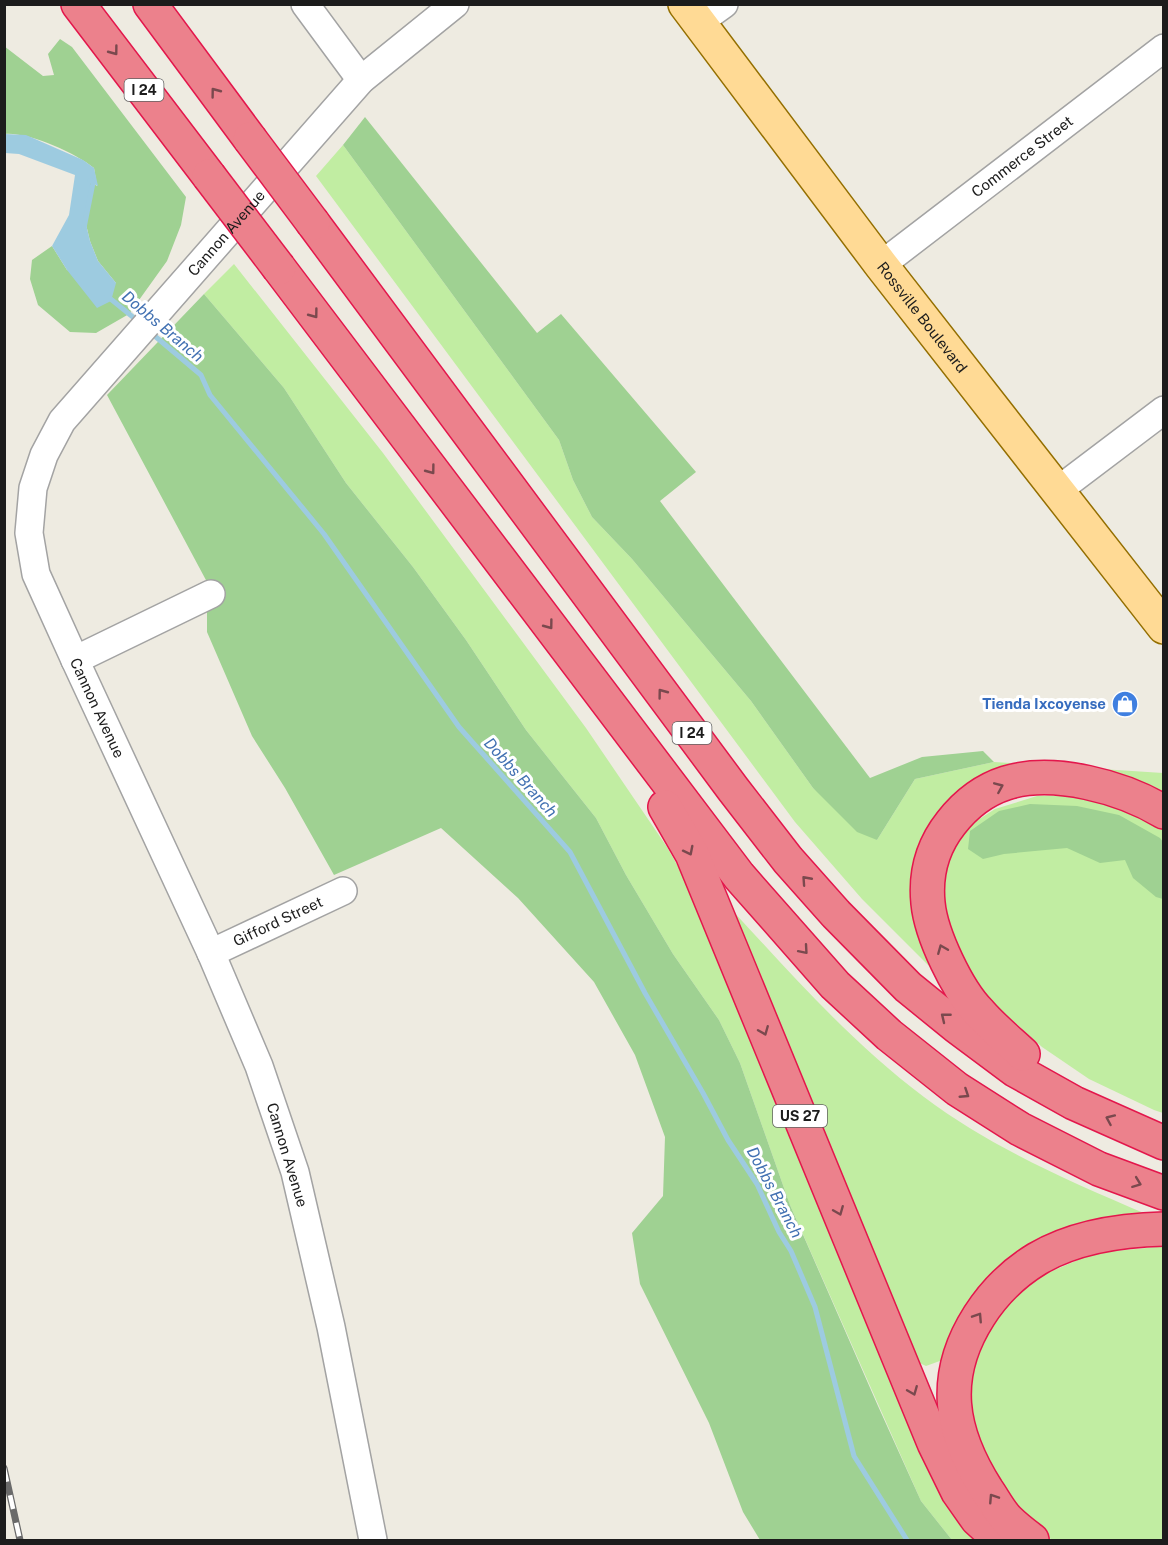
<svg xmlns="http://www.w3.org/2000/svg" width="1168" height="1545" font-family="'Public Sans',sans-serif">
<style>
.grass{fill:#c1eda2}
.forest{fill:#9fd192}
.water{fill:#9dcbe0}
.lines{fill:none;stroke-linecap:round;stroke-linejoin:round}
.stream{stroke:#9dcbe0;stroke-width:5}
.minor-casing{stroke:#a3a3a3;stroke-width:30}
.major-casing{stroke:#946f00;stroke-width:36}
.highway-casing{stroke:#e3174c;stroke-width:36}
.minor{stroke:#fff;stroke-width:27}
.major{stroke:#ffda95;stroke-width:33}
.highway{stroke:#ec818c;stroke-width:33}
.rail-casing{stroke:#6a6a6a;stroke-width:7}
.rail{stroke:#fff;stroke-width:4.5;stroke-dasharray:14;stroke-linecap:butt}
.highway-bridge-casing{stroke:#e3174c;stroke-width:36;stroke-linecap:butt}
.highway-bridge{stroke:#ec818c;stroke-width:33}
.oneway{stroke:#7a494e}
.labels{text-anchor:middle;stroke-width:6;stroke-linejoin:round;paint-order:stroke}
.shield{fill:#fff;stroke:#606060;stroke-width:1.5}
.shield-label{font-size:14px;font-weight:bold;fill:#1c1c1c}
.street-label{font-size:15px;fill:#1c1c1c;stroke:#fff}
.shop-label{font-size:15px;font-weight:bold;fill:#366cbe;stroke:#fff;text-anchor:end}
.water-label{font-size:16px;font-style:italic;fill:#4271b2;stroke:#fff}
</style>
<rect width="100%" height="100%" fill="#eeebe1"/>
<g class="grass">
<polygon points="343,145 559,440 573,480 592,517 632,559 751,701 813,788 877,840 915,779 994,762 1163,773 1163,803 1051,770 932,827 934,971 862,899 795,822 316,176"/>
<polygon points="234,264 383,453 586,728 667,847 701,907 982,1540 952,1540 921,1501 790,1205 740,1063 719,1020 673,954 626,875 596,818 526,730 466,640 413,567 346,483 284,388 204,294"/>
<polygon points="1077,795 1122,806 1163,828 1163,1113 1154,1110 1089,1079 1042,1047 991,1001 958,958 946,922 942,884 949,856 964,829 995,809 1037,796"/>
<path d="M732 910C793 976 852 1043 924 1097 992 1148 1069 1181 1146 1214L1063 1238 948 1358 926 1366 913 1360Z"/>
<polygon points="1157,1247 1163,1247 1163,1540 1054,1540 1046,1537 989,1476 965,1392 973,1351 999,1311 1043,1275 1094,1253"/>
</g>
<g class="forest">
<path d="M60 39 72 47 186 197 181 225 167 261 129 314 96 333 70 332 38 305 30 279 32 260 52 246 67 270 116 283 98 261 90 241 85 220 90 204V181L97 186 94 168C75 153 29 132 5 134L4 46 43 76 54 75 48 54Z"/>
<polygon points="365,117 537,333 561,314 696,472 660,501 870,778 922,757 983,751 994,762 915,779 877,840 857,832 813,788 751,701 632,559 592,517 573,480 559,440 343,145"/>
<polygon points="204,294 284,388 346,483 413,567 466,640 526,730 596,818 626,875 673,954 719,1020 740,1063 790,1205 878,1406 921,1501 952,1540 760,1540 743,1512 709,1423 640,1284 632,1233 663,1196 665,1137 635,1055 594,982 518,898 441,828 334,875 285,788 252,736 207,632 207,582 107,395"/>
<polygon points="1030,804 1077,806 1119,815 1160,838 1163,842 1163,899 1156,897 1133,878 1125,860 1100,863 1067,848 1004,854 983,859 968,849 970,831 999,811"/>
</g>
<polygon class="water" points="5,134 26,135 83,160 94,168 98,186 90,182 90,204 85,220 90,241 98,261 116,283 111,301 97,308 67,270 52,246 69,215 75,175 19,154 5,153"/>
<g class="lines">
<g class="stream">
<polyline points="84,228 93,183 90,180"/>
<polyline points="107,296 139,322"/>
<polyline points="150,332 201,375 210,395 324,534 459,727 570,852 645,993 703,1093 728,1140 757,1184 779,1232 791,1251 815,1307 854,1456 907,1540"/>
</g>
<defs>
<g id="minor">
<polyline points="305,4 361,80"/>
<polyline points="699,22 724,4"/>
<path id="s1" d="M881 265 1164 48"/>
<polyline points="1057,491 1164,410"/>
<polyline points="75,660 211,594"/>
<path id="s2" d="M211 953 343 891"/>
<path id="s3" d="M373 1540 331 1327 295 1172 259 1066 211 953 75 660 36 574 29 533 33 488 44 455 62 421 361 80 455 4"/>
</g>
<g id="major">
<path id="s4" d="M685 4 881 265 1164 627"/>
</g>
<g id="highway">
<polyline points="78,4 209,176"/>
<polyline points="150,4 250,139"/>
<polyline points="313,223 733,789 788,860 836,914 908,987 956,1026 1015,1070 1074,1103 1164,1143"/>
<polyline points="279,268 739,876 835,985 889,1035 957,1089 1020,1129 1099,1169 1164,1193"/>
<polyline points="665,807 692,854 934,1443 958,1492 977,1519 1000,1540"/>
<path d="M1023 1054C1009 1041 993 1028 980 1013 958 991 931 935 928 903 925 873 932 847 951 823 965 805 984 790 1006 783 1054 768 1122 787 1164 812"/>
<path d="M1032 1540C1024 1534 1015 1527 1008 1520 1000 1512 994 1500 987 1490 950 1432 940 1377 979 1316 993 1294 1014 1273 1037 1259 1074 1237 1121 1230 1164 1229"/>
</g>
</defs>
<use href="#minor" class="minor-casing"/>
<use href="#major" class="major-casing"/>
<use href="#highway" class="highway-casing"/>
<use href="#minor" class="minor"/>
<use href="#major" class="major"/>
<use href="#highway" class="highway"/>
<defs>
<polyline id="rail" points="4,1468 20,1540"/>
</defs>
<use href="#rail" class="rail-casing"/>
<use href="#rail" class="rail"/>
<defs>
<g id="highway-bridge">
<polyline points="250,139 313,223"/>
<polyline points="209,176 279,268"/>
</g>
</defs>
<use href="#highway-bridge" class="highway-bridge-casing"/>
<use href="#highway-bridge" class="highway-bridge"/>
</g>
<defs><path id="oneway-chevron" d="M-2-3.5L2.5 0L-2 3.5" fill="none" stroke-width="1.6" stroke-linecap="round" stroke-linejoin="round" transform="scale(1.5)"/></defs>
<g class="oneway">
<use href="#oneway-chevron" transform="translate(114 51) rotate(53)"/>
<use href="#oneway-chevron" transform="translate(215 92) rotate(-127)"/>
<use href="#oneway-chevron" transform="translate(314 314) rotate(53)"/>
<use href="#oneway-chevron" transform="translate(431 470) rotate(53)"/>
<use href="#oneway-chevron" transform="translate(549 625) rotate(53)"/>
<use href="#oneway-chevron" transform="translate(662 693) rotate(-127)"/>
<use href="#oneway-chevron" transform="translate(999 787) rotate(-23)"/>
<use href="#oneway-chevron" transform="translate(689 851) rotate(63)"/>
<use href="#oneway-chevron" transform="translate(806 880) rotate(-132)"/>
<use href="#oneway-chevron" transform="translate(942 949) rotate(-112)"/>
<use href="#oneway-chevron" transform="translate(804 950) rotate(49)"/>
<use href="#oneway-chevron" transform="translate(945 1017) rotate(-141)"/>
<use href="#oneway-chevron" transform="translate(764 1031) rotate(68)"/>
<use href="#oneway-chevron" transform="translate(965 1094) rotate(33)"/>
<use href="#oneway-chevron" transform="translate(1110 1119) rotate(-156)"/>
<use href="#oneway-chevron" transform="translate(1137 1183) rotate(21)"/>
<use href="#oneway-chevron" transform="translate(839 1211) rotate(68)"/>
<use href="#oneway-chevron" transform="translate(978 1317) rotate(-57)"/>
<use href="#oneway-chevron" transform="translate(913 1391) rotate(68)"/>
<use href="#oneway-chevron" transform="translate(993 1498) rotate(-123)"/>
</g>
<defs>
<symbol id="shop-disc" viewBox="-11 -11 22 22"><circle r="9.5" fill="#3f7fe0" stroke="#fff"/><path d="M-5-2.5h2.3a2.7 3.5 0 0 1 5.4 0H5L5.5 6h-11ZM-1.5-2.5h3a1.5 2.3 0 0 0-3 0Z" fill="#fff"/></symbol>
</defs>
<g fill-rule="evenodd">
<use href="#shop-disc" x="1110" y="689" width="30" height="30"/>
</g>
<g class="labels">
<g class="shield">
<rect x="124.5" y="79" width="39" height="22" rx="4.5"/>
<rect x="672.5" y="722" width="39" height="22" rx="4.5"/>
<rect x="773" y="1105" width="54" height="22" rx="4.5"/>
</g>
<g class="shield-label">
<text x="144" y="95">I 24</text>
<text x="692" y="738">I 24</text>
<text x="800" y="1121">US 27</text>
</g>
<g class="street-label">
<text dy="5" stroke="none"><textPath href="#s1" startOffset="178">Commerce Street</textPath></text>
<text dy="5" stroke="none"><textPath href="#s3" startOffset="1438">Cannon Avenue</textPath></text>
<text dy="5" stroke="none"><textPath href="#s4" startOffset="393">Rossville Boulevard</textPath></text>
<text transform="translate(97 708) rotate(65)" y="5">Cannon Avenue</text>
<text dy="5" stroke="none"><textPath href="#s2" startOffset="74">Gifford Street</textPath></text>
<text transform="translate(287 1155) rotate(73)" y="5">Cannon Avenue</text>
</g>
<g class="shop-label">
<text x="1106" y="709">Tienda Ixcoyense</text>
</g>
<g class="water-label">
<text transform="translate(163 326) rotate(40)" y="6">Dobbs Branch</text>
<text transform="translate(521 777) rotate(48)" y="6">Dobbs Branch</text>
<text transform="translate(775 1192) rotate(62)" y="6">Dobbs Branch</text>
</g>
</g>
<rect width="1168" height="1545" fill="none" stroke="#1c1c1c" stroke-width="12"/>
</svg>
